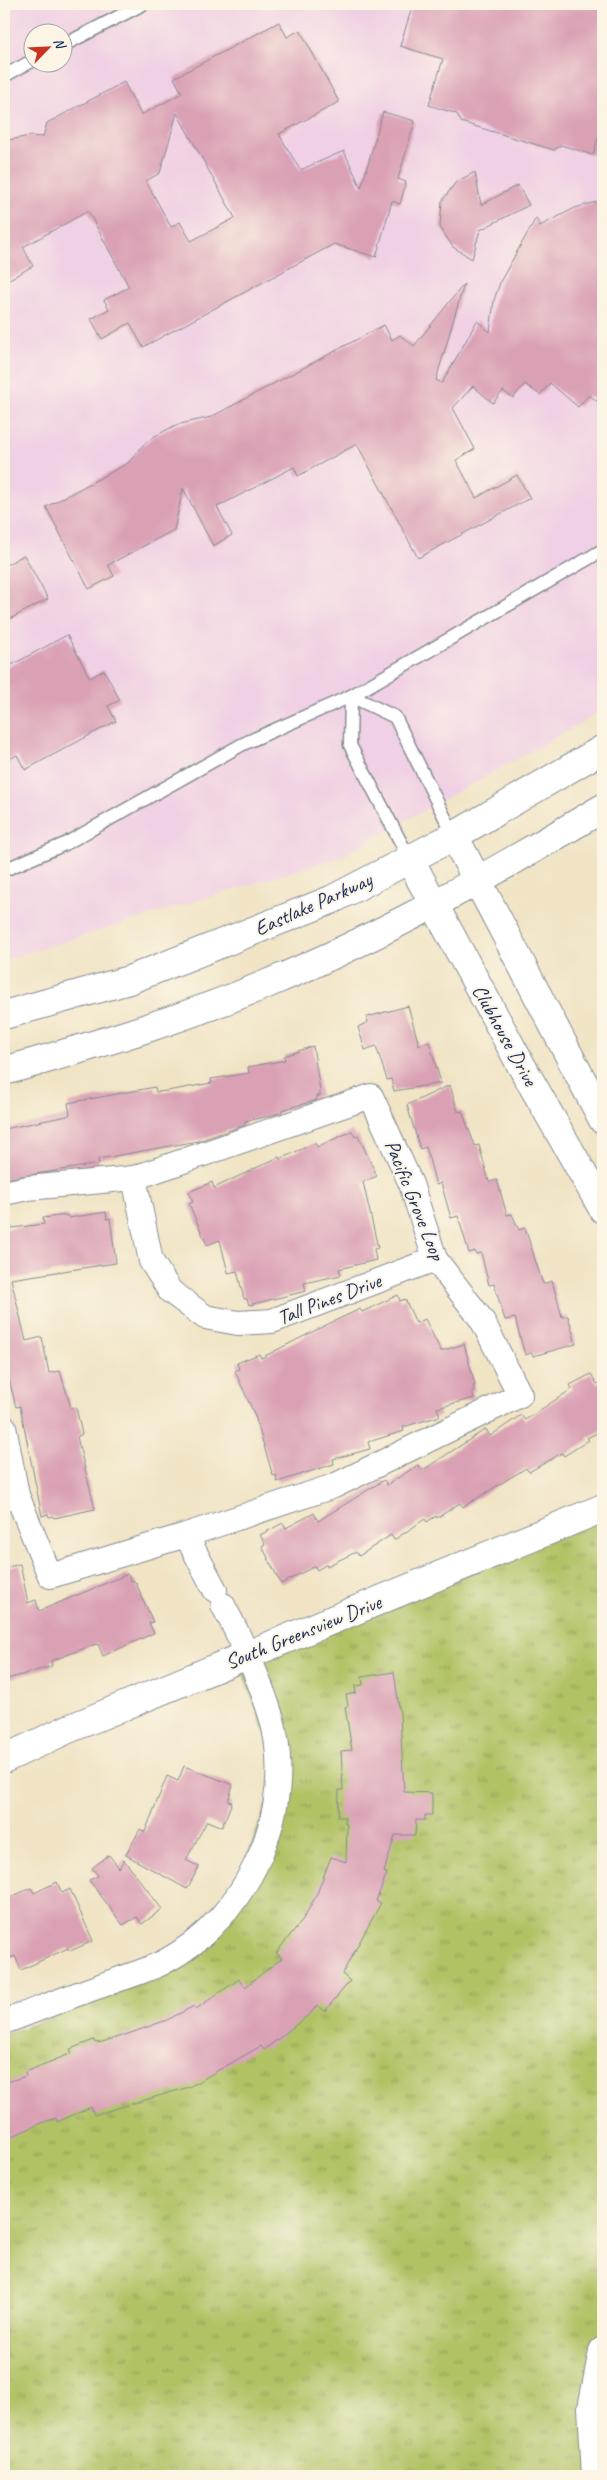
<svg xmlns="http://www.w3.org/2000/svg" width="607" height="2480" font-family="Caveat,sans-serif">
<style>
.built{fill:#f0d0e4;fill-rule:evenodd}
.grass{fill:url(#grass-tufts);stroke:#667862}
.building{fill:#daa1b5;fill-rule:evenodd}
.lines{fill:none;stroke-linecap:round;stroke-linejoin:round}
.lane-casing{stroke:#868a92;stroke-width:15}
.street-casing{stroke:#868a92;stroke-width:26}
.secondary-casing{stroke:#868a92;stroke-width:30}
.primary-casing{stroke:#868a92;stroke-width:30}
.lane{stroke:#fff;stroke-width:12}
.street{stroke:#fff;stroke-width:24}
.secondary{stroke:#fff;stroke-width:28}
.primary{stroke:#fff;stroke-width:28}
.labels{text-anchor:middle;stroke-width:4;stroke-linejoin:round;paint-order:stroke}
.street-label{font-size:21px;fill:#1b2f5e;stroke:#fcf5e5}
</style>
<defs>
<pattern id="grass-tufts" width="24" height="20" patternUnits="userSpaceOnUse" patternTransform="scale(1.25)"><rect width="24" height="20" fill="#b1c265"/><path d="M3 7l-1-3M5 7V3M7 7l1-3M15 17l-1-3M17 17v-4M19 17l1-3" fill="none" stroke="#8f9e56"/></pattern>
</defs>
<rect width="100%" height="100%" fill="#fcf5e5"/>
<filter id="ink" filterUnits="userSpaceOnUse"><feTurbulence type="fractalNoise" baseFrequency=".02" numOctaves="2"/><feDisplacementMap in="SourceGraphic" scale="10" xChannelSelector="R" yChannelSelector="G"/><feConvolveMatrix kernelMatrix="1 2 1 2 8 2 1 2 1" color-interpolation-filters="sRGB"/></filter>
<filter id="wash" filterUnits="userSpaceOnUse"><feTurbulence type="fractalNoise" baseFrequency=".0096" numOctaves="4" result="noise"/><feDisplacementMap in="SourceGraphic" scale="20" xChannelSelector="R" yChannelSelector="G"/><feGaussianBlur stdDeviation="1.12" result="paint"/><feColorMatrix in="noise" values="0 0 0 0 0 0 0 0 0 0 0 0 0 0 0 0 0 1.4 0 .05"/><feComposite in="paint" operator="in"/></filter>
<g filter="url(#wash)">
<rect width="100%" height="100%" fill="#f0e4c5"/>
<path class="built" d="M4 4H603V708L582 723 340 857 4 960ZM32 32H62V62H32Z"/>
<polygon class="grass" points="603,1517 603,2476 4,2476 4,2035 164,1975 221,1931 279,1770 242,1669"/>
<g id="blocks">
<g class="building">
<polygon points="413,4 603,4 603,121 593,155 561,145 554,150 461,122 457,114 429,105 443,59 400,46"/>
<path d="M279 22 287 37 300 30 339 102 279 134 300 170 344 151 361 188 383 112 415 121 398 179 406 182 400 204 392 201 376 257 334 244 143 347 130 323 102 339 91 319 109 309 104 300 129 287 88 211 23 247 33 266 4 282V141L30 136 43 137 47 123 124 82 141 115 182 93 174 78ZM177 113 235 218 191 241 180 222 171 227 146 181 160 173Z"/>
<polygon points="475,172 481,205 518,185 529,205 480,230 472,259 453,247 440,227 442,201 456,182"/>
<polygon points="603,200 603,406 589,395 578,407 550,383 540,395 525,384 513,398 503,391 493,403 473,386 453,408 475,449 456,460 476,498 517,475 530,498 418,558 357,444 298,476 294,467 217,507 232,535 213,546 183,488 174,530 108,565 114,576 89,589 46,507 128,463 143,445 155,436 176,425 211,417 384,325 392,340 400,335 414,346 464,284 436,380 442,383 477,321 490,332 494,300 501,280 536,218 540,226 575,208"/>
<polygon points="24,555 48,599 4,622 4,566"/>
<polygon points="67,635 90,678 104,670 120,700 108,706 116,721 25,770 17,755 4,762 4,669"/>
<polygon points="408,1006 419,1045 429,1042 441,1083 394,1091 391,1079 387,1080 376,1046 365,1050 358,1027 368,1022 367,1017"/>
<polygon points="313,1046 320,1091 320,1096 317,1096 317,1100 282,1110 282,1112 270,1116 245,1121 245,1125 198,1141 98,1159 99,1164 4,1179 4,1129 67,1116 70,1114 68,1103 155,1087 156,1092 167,1091 212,1083 211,1079 249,1073 248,1067 285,1060 284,1056"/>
<polygon points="450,1085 458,1112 462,1111 475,1146 479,1145 489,1182 497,1180 507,1215 512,1214 519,1230 525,1228 543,1284 552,1281 562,1317 568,1316 576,1344 533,1356 532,1353 525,1355 515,1318 505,1320 494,1284 489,1285 481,1253 476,1254 475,1251 469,1253 458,1216 451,1218 441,1183 436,1185 426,1147 420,1149 407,1105"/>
<polygon points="352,1131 355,1137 358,1135 377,1176 363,1182 378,1248 374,1249 376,1260 339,1269 341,1275 304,1283 306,1291 249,1305 247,1299 244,1299 237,1271 228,1273 220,1240 207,1245 189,1204 193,1202 189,1192 212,1182 214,1188 279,1157 280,1159 315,1143 317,1147"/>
<polygon points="106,1212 107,1219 110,1218 116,1263 11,1279 26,1341 42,1337 49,1373 60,1371 71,1408 76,1407 82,1434 77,1437 95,1509 54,1518 53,1516 49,1517 48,1514 42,1516 20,1406 16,1407 8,1375 7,1370 4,1371 4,1229 44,1224 43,1218 67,1215 69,1218"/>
<polygon points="398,1295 400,1301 405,1299 416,1323 425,1319 441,1351 464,1344 475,1385 473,1386 475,1391 472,1391 474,1398 437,1408 440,1416 403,1427 404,1431 368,1442 370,1449 333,1459 334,1464 277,1482 276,1475 273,1476 255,1416 235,1371 239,1369 237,1363 259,1354 261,1358 326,1325 360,1309 362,1312"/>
<polygon points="591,1374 597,1384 603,1380 603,1430 587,1438 589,1440 564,1456 562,1453 529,1472 526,1468 463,1507 460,1503 437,1518 436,1516 427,1522 425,1519 394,1540 391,1535 359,1556 356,1552 327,1566 327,1564 317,1570 315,1566 281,1584 262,1546 265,1544 260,1535 283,1523 286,1528 314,1513 318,1521 384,1480 387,1485 418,1465 423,1470 486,1429 490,1436 521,1415 525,1420 572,1389 570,1385"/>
<polygon points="20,1564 28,1603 36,1600 39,1611 128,1574 131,1581 133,1580 136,1583 153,1622 149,1623 154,1633 103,1656 98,1644 93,1645 51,1661 52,1666 4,1680 4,1568"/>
<polygon points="394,1672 400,1714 404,1792 432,1793 432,1815 425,1815 425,1820 416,1820 415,1835 395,1835 384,1872 387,1873 376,1901 381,1903 342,1974 350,1981 325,2011 317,2005 311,2013 264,2050 261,2046 189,2087 94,2115 91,2107 57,2122 56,2118 44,2122 4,2140 4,2083 26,2076 25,2072 72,2053 70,2049 94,2040 95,2043 102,2042 128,2034 167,2020 194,2006 196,2009 239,1979 245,1987 282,1958 276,1953 303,1919 316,1896 331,1857 346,1862 347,1824 345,1823 345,1817 338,1817 339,1790 343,1790 341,1751 352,1750 345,1707 348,1706 346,1695 356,1693 355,1686 363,1685 362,1677"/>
<polygon points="184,1766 233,1785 228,1801 232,1802 222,1827 207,1821 186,1860 199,1867 187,1889 126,1855 140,1829 145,1832 167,1776 178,1781"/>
<polygon points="109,1855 119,1868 124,1860 162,1909 142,1924 137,1917 123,1925 89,1880 98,1876 92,1868"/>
<polygon points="57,1882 62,1893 70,1889 93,1941 70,1951 68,1948 21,1970 15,1956 4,1961 4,1900 31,1888 34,1893"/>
</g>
</g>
</g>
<g filter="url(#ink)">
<use href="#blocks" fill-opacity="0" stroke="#868a92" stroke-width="1"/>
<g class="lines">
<defs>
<g id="lane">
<polyline points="62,46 143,4"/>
<polyline points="4,76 32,61"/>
<polyline points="410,860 350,745 351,696 395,717 454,836"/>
<polyline points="4,870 65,844 243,744 351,696 603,550"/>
</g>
<g id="street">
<polyline points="134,1178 151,1261 170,1291 205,1317 238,1323 272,1321 435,1259"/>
<polyline points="4,1193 28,1188 134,1178 371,1096 411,1184 435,1259 482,1320 520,1395 334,1486 186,1535 50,1576 17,1495 4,1427"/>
<polyline points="186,1535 215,1590"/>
<path d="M4 2022C36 2010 68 1997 100 1986 121 1978 144 1972 164 1962 249 1917 298 1808 271 1716 259 1677 242 1641 223 1605"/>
</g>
<g id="secondary">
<polyline points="454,836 603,1120"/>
<polyline points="410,860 521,1065 603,1209"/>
<polyline points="4,1759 66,1730 603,1508"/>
<polyline points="596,2476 592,2408 603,2351"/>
</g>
<g id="primary">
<polyline points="4,1015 129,980 331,900 454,836 603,749"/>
<path d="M4 1071C93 1046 183 1019 269 983 385 935 495 872 603 808"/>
</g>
</defs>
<use href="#lane" class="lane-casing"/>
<use href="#street" class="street-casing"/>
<use href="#secondary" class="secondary-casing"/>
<use href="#primary" class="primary-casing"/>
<use href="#lane" class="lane"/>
<use href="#street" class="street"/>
<use href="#secondary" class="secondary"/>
<use href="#primary" class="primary"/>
</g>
</g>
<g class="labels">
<g class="street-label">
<text transform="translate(313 904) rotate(-24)" y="7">Eastlake Parkway</text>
<text transform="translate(505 1035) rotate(61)" y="7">Clubhouse Drive</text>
<text transform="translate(415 1200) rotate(68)" y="7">Pacific Grove Loop</text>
<text transform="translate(329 1299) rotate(-21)" y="7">Tall Pines Drive</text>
<text transform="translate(303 1632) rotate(-22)" y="7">South Greensview Drive</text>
</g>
</g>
<rect width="607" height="2480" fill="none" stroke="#fcf5e5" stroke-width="20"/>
<g transform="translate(48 48) rotate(66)"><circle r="24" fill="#fcf5e5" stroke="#a2a6af"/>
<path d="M0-4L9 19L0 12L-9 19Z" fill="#c8321e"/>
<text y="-8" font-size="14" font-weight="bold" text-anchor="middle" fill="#1b2f5e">N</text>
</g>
</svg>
